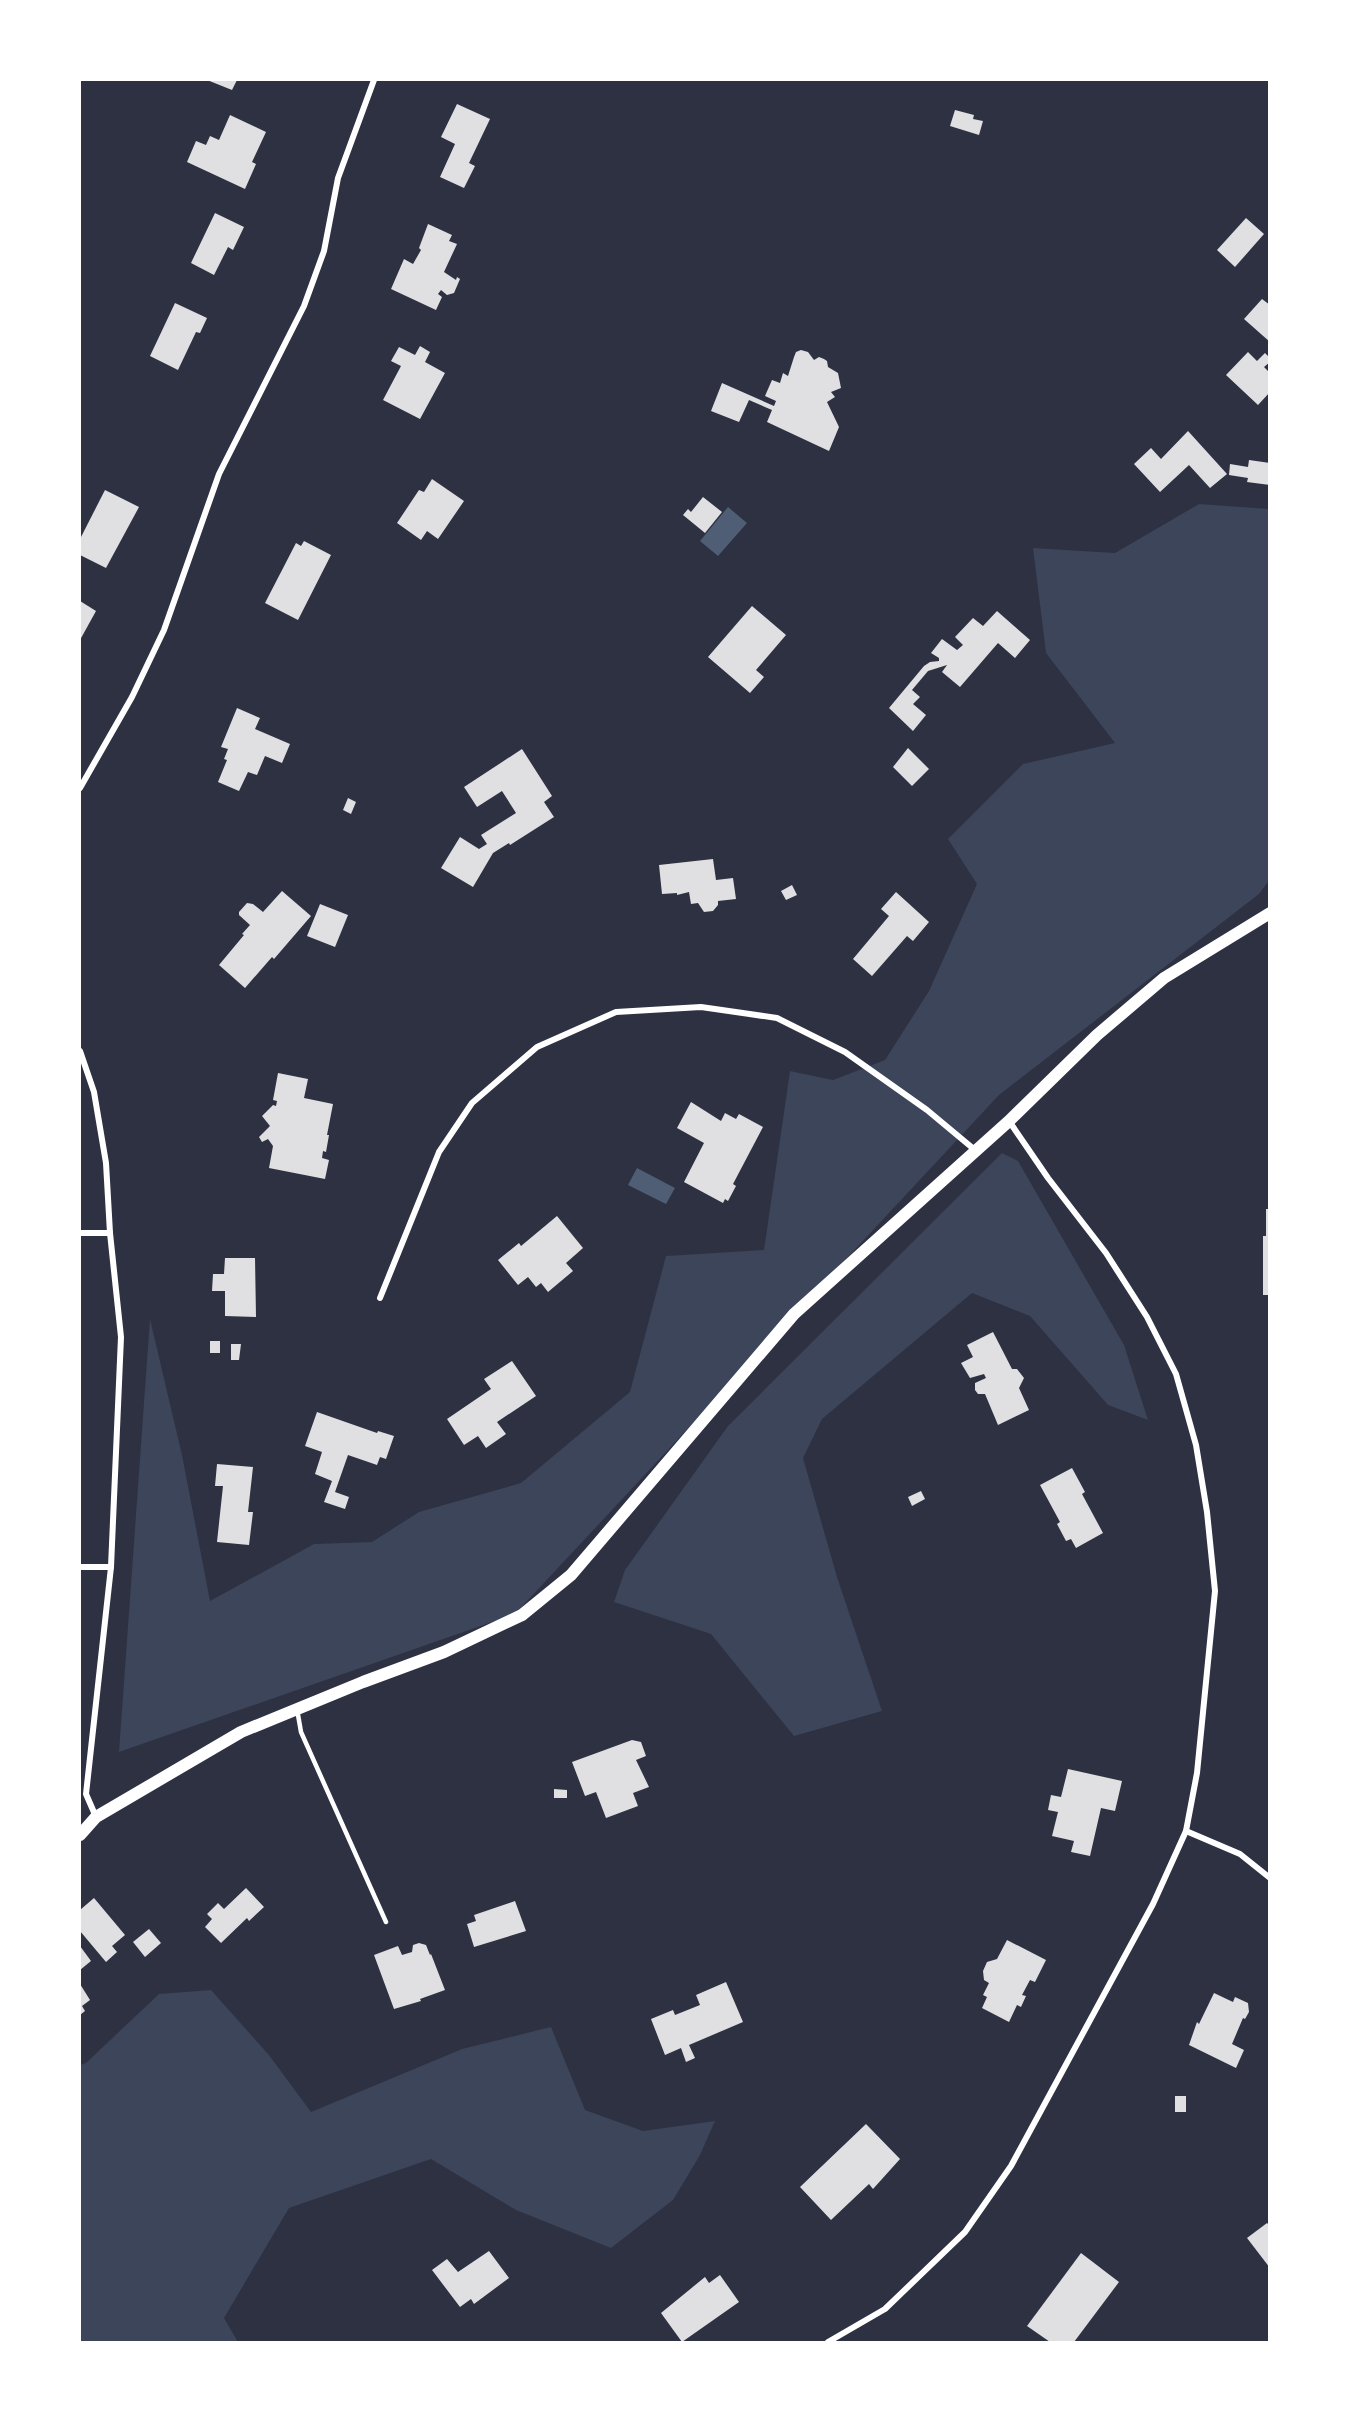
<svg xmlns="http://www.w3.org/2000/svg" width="1349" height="2422" font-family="'IBM Plex Serif',serif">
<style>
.green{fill:#3c4559}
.water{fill:#4f5d75}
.building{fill:#e0e0e3}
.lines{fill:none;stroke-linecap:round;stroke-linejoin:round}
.service{stroke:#fff;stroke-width:4.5}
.minor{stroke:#fff;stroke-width:6}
.secondary{stroke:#fff;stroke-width:12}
</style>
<rect width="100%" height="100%" fill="#2d3142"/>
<g class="green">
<polygon points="1199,504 1269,509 1270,879 1259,894 999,1095 515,1614 119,1752 150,1319 182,1455 210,1601 314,1544 372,1542 419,1512 521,1483 630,1392 666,1256 764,1250 790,1071 833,1080 885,1060 929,991 977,884 948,839 1023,764 1115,743 1046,653 1033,548 1115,553"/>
<polygon points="1002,1153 1018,1161 1124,1345 1148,1420 1108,1405 1030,1316 972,1293 822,1419 803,1458 837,1577 882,1711 794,1736 711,1634 614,1602 625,1570 728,1426"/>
<polygon points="211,1990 269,2055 311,2112 462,2049 551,2027 585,2110 643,2131 715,2121 700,2155 673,2200 611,2248 516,2210 431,2159 289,2208 224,2318 238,2342 80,2342 80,2065 86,2063 159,1994"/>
</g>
<g class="water">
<polygon points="728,507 747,523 718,556 700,541"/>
<polygon points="637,1168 675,1188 666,1204 628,1185"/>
</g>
<g class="building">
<polygon points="207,80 237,80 232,90"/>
<polygon points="457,104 490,119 469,163 475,166 464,188 440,177 455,144 441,137"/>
<polygon points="955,110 974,115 973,119 983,121 979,135 950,126"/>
<polygon points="230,115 266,132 252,162 256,164 245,189 187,162 196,141 206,145 210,136 219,140"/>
<polygon points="215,213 244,227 233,250 228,247 214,275 191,263"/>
<polygon points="1246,218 1264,234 1235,267 1217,250"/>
<polygon points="428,224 452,235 449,241 457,244 444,272 456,280 457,277 460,279 454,293 447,295 441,290 438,294 442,297 436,310 391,289 404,259 413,264 421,250 419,248"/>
<polygon points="1262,299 1270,305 1270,342 1244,319"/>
<polygon points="175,303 207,318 200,333 196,332 178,370 150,356"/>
<polygon points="420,346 430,352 425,362 445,373 420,419 383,400 401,366 391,361 399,347 415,355"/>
<polygon points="801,350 808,352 814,360 819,357 824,359 827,361 828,367 838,373 841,388 831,392 835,397 827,402 839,427 829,451 767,422 772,410 749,400 739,422 711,411 722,383 774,406 776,401 765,396 772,380 780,383 783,373 788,376 794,357 796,352"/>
<polygon points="1248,352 1257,361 1265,353 1270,358 1270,362 1264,367 1270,373 1270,392 1258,405 1226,375"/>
<polygon points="1188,431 1227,474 1210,488 1189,465 1160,492 1134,464 1151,448 1161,459"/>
<polygon points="1249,460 1270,463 1270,485 1247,482 1248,478 1229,475 1230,464 1248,467"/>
<polygon points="432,479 464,501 438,539 427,531 421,540 397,523 419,490 424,492"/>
<polygon points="105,490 139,507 106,568 80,555 80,539"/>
<polygon points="703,497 722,512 705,533 683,515 688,509 691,512"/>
<polygon points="304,541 331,555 298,620 265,603 296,543 301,546"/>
<polygon points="80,601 96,611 80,640"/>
<polygon points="752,606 786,635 756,670 764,677 750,693 708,657"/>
<polygon points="997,611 1030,640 1015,658 998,643 960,687 942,672 947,665 928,671 912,690 920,697 913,704 926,715 913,731 889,708 924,666 930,662 939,661 939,658 931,653 942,639 957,650 963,645 955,637 973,618 983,626"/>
<polygon points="237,708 260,718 255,729 290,744 282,763 265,756 257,775 248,772 239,791 218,782 227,760 224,759 228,749 221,747"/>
<polygon points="908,748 929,769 912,786 893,767"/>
<polygon points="522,749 552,796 544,802 554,817 510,845 509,843 493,853 473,887 441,868 460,837 479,849 487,844 481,835 516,813 502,791 477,807 464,787"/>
<polygon points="348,798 356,802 351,814 343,810"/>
<polygon points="713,859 716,880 733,878 736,899 718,901 718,905 713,911 704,912 698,903 691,904 689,892 677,895 677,893 662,894 659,865"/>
<polygon points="792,885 797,895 786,900 781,891"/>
<polygon points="282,891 311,916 274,959 272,957 245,988 219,965 244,935 242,934 250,925 239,915 239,912 247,903 253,904 263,912"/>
<polygon points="896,892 929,922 913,941 907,936 872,976 853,959 889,916 881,909"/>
<polygon points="320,904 348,915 335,947 307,936"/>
<polygon points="278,1073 308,1079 304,1098 333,1104 327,1135 329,1135 326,1152 323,1151 322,1158 329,1160 325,1179 269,1168 273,1146 268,1139 262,1142 259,1137 270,1126 262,1116 273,1105 276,1106 277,1101 273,1100"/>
<polygon points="691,1102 721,1121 725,1113 736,1119 739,1114 763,1127 733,1184 736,1186 728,1201 725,1199 723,1203 684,1182 704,1143 677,1128"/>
<polygon points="1266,1209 1270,1209 1270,1295 1263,1295 1263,1236 1266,1236"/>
<polygon points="557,1216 583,1248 566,1263 573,1271 548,1292 541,1283 536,1287 528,1277 518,1285 498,1260 519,1243 521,1246"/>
<polygon points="225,1258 255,1258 256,1317 225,1316 225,1291 212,1291 213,1274 224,1274"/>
<polygon points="993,1332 1012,1369 1017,1369 1024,1378 1019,1388 1029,1410 998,1425 985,1394 978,1394 975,1390 975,1383 986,1378 984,1374 970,1378 961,1363 973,1357 967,1345"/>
<rect x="210" y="1341" width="10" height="12"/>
<polygon points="231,1344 241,1344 239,1360 231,1360"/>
<polygon points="512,1361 536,1396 497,1422 506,1434 486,1448 478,1436 464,1445 447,1419 491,1389 484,1379"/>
<polygon points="317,1412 377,1433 378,1431 394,1436 386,1459 380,1457 377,1465 348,1455 335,1492 349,1497 345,1509 324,1502 332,1481 315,1474 322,1452 305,1446"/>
<polygon points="217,1464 253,1467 248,1512 253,1512 249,1545 217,1542 223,1486 215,1486"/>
<polygon points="1072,1468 1085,1492 1082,1494 1103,1533 1076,1548 1071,1539 1066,1541 1057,1524 1060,1522 1040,1485"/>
<polygon points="921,1491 925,1499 912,1506 908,1497"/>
<polygon points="632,1740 641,1742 646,1756 636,1760 649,1787 633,1793 638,1806 606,1818 596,1792 585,1796 572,1762"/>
<polygon points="1068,1769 1122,1781 1115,1811 1101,1808 1090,1856 1071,1852 1074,1841 1052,1836 1058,1812 1048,1810 1051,1795 1061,1797"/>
<polygon points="554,1789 567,1790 567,1798 554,1798"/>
<polygon points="246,1888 264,1907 249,1921 247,1918 221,1943 205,1927 212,1919 207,1914 218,1903 224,1909"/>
<polygon points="94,1898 125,1935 112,1946 117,1952 106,1962 80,1931 80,1910"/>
<polygon points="515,1901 526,1931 474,1947 467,1924 476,1921 474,1915"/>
<polygon points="149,1929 161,1943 145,1957 133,1942"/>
<polygon points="1007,1940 1046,1960 1035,1982 1030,1980 1022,1995 1026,1996 1021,2007 1017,2005 1009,2022 982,2008 987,1997 983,1995 989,1983 984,1980 983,1971 987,1962 997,1959"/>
<polygon points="419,1943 426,1945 430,1955 431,1954 445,1990 420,1999 421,2001 394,2009 374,1955 398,1946 402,1955 412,1952 413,1945"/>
<polygon points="80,1946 91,1961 80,1970"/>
<polygon points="726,1982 743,2022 689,2045 695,2058 686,2062 681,2048 665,2055 651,2019 673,2010 675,2015 700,2005 696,1995"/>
<polygon points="80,1984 90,2000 82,2006 85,2011 80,2015"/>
<polygon points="1214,1993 1233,2002 1235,1997 1248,2003 1249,2012 1245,2019 1243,2018 1232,2044 1244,2050 1236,2068 1189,2045 1197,2022 1199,2024"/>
<rect x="1175" y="2096" width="11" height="16"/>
<polygon points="866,2124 900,2159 873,2189 869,2184 831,2220 800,2187"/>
<polygon points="1267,2223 1270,2226 1270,2268 1247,2238"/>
<polygon points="489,2251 509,2278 474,2304 471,2299 460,2307 432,2270 447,2259 458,2272"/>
<polygon points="1081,2253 1119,2282 1074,2342 1050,2342 1027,2326"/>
<polygon points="720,2275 739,2302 682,2342 661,2313 705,2277 709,2283"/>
</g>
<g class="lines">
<polyline class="service" points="297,1709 301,1732 386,1922"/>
<g class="minor">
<polyline points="80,788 132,697 164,630 219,474 304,306 324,251 338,178 374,80"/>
<polyline points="80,1051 94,1092 106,1163 110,1233 121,1337 111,1567 86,1794 96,1817"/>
<polyline points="80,1233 110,1233"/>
<polyline points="380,1298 439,1152 472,1103 537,1047 616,1012 701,1007 777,1018 845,1052 927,1110 975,1150"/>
<polyline points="80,1567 111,1567"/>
<polyline points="1186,1831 1240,1854 1270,1878"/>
<polyline points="828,2342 885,2309 965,2232 1011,2166 1153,1904 1186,1831 1197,1773 1215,1591 1207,1512 1196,1445 1176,1374 1147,1317 1106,1253 1048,1178 1009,1121"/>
</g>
<polyline class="secondary" points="80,1835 96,1817 241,1732 363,1682 444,1652 522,1615 571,1575 794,1314 1009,1121 1097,1035 1164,978 1270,913"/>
</g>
<rect width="1349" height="2422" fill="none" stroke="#ffffff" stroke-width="162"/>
</svg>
